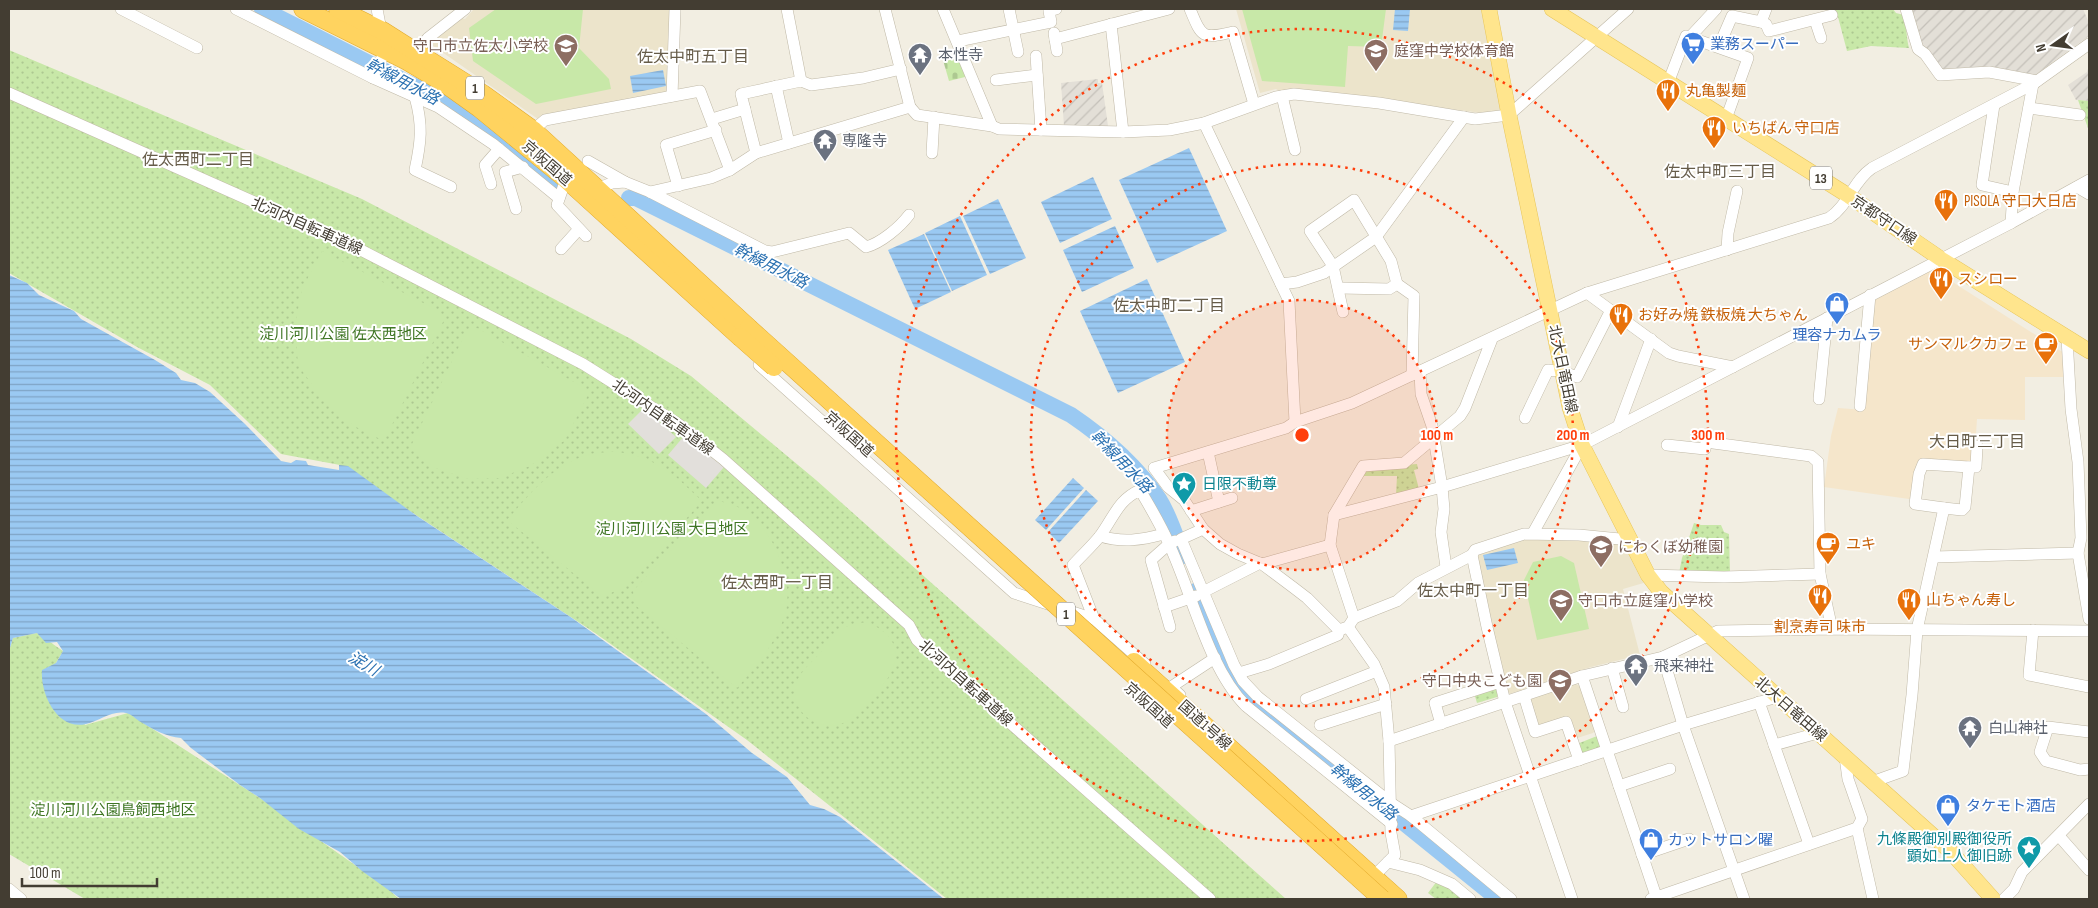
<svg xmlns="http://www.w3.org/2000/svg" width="2098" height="908" font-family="'Sofia Sans Condensed','Noto Sans JP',sans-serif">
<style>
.commercial{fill:#f5e6cb}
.industrial{fill:url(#industrial-furrows)}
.education{fill:#ece4cb}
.grass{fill:url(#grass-dots)}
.cemetery{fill:url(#cemetery-stones)}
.garden{fill:#c8e8a8}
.parking{fill:#e2dfdb}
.water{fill:url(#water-rules)}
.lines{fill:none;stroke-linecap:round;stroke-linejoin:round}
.river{stroke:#9ac9f2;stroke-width:16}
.minor-casing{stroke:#c0b9a7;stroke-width:12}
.major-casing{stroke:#e7c55a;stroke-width:16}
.highway-casing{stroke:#e2a92b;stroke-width:19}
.minor{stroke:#fff;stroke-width:11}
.major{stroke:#ffe58d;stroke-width:15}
.highway{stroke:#ffd35f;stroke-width:18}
.highway-bridge-casing{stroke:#e2a92b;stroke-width:19;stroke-linecap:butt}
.highway-bridge{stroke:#ffd35f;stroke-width:18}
.ring{fill:none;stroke:#ff3e0b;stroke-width:2.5;stroke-dasharray:2.5 5}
.labels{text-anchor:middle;stroke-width:4;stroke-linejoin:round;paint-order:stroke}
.shield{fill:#fff;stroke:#7b7770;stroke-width:1}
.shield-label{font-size:14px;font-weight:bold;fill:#433d32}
.shop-label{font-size:15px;fill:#366cbe;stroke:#fff;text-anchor:start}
.education-label{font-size:15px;fill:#785e54;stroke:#fff;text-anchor:start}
.worship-label{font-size:15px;fill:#5b616d;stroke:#fff;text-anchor:start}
.food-label{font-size:15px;fill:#c56008;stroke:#fff;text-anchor:start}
.street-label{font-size:15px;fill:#433d32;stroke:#fff}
.park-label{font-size:15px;fill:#3f7624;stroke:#fff}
.culture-label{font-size:15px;fill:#0d838f;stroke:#fff;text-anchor:start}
.neighbourhood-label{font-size:16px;fill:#665c49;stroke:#fff}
.water-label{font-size:16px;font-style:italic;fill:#2970b1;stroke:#fff}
.centre{fill:#ff3e0b;stroke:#fff;stroke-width:2.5}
.ring-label{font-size:15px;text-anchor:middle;font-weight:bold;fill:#ff3e0b;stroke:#fff;stroke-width:4;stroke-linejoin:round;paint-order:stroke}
</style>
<defs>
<pattern id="industrial-furrows" width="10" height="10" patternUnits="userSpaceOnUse" patternTransform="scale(1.25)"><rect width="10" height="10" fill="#e3dfd7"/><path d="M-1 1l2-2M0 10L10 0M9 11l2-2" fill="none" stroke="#c4c0b9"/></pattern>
<pattern id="grass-dots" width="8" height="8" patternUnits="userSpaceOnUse" patternTransform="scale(1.25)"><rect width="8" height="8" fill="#c8e8a8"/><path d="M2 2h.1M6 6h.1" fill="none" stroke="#adc891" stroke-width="1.8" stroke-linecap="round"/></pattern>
<pattern id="cemetery-stones" width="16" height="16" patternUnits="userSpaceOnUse" patternTransform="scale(1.25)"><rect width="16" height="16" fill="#c8e8a8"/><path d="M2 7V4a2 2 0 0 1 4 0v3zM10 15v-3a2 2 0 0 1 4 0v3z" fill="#adc891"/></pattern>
<pattern id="water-rules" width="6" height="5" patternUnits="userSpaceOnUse" patternTransform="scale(1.25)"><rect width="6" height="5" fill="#9ac9f2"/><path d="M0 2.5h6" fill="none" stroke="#7fa4c5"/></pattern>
</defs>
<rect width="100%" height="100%" fill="#f2eee2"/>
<polygon class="commercial" points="1929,267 2064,353 2066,377 2025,377 2025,420 1977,419 1974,465 1922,461 1913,497 1909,499 1824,487 1831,436 1838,408 1864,410 1875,298"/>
<g class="industrial">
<polygon points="1915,9 2083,9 2089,23 2089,36 2034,76 1946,70 1942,69 1917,42 1909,11"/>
<polygon points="2089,65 2089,101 2076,100 2068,85 2087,72"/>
<polygon points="1098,79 1098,83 1102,83 1108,126 1064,126 1061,83"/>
</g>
<g class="education">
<polygon points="474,9 671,9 670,88 665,94 538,119 432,45 432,41 461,18 465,19"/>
<polygon points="1236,9 1481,9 1501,110 1498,115 1290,89 1279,91 1276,89 1260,93"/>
<polygon points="1521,538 1626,542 1647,582 1623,589 1640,655 1591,667 1509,694 1506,692 1476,556"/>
<polygon points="1575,684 1580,686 1596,729 1593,733 1574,739 1569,720 1539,729 1530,698"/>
</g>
<g class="grass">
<path d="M1832 9H1893L1896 13 1904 15C1907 27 1906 37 1909 48L1871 46 1847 51 1838 17 1834 18Z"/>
<polygon points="9,50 362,199 631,339 691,376 816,480 1286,899 947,899 747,740 595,633 340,465 281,454 210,385 137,347 9,273"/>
<polygon points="2078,100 2089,101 2089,131"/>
<polygon points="1417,464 1418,469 1414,470 1419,489 1396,495 1397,476 1362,476 1367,468"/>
<polygon points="1694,523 1701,525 1721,525 1724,532 1729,534 1730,573 1679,573 1682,558"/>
<polygon points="37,633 63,651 56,663 85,725 128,713 260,798 386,887 399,899 85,899 9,854 9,651 13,638"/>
<polygon points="1497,686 1499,692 1497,697 1477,703 1474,693"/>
<polygon points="1597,736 1601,746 1599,750 1583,755 1577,744"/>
<polygon points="1437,881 1465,899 1436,899 1428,893"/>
</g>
<polygon class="cemetery" points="960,55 969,76 949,81 943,60"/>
<g class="garden">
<polygon points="496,9 583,9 579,48 609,79 611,89 536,104 473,61 469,28"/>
<polygon points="1242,9 1386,9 1381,47 1348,46 1345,87 1262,81"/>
<polygon points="322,251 439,311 445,318 384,441 354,426 323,400 298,365 295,325 302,289"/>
<polygon points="477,328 590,391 565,440 530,466 500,478 468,479 435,468 410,448 465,334"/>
<path d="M615 451 646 458 676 477 702 501 622 591 619 589 603 597 507 520C529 495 551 467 584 456 593 452 605 453 615 451Z"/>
<path d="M718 500C727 504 739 506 747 512 773 531 793 578 786 611 778 641 757 665 737 688L635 605 633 591Z"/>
<polygon points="1561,556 1574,563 1589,629 1537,640 1524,580 1533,562"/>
<path d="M867 622C906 639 901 665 877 693 859 714 841 736 811 720 797 712 790 692 799 677 804 668 814 660 821 652 830 641 839 629 852 624 857 623 863 623 867 622Z"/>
</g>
<g class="parking">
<polygon points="644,408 676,437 659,454 628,424"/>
<polygon points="684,436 724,467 706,488 668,455"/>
</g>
<g class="water">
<polygon points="1395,9 1410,9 1408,31 1393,30"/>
<polygon points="663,70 666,86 633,93 630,76"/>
<polygon points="1189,148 1227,231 1157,263 1119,180"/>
<polygon points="1093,177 1112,219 1060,243 1041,202"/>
<polygon points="998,199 1026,258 990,274 963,216"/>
<polygon points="960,216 987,275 952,291 925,233"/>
<polygon points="1115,226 1134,268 1082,292 1063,250"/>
<polygon points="924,234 951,292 915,309 888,250"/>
<path d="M9 275 27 283 39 295 74 311 81 319 155 360 176 373 181 380 195 383 210 392 245 424 281 461 291 463 296 460 306 461 308 465 339 470V465L348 466 417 516 572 618 706 714 752 753 787 777 810 805 824 809 840 817 944 899H401L362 871 340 852 299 829 260 798 240 785 191 748 181 738C166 737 153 729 139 721 135 718 131 714 126 713 111 710 100 721 86 724 57 731 40 693 42 670L56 663 63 651 57 642 46 643 37 633 13 638 9 651Z"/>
<polygon points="1147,279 1185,362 1118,393 1080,311"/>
<polygon points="1073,478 1084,488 1046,530 1035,520"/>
<polygon points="1086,490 1098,501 1059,543 1048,532"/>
<polygon points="1514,548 1518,563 1487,570 1483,555"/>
</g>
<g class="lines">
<g class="river">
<polyline points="262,9 436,97 493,136 556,188"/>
<path d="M629 198H636L1071 415C1105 438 1136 465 1159 499 1170 516 1176 537 1183 556"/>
<path d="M1197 590C1211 627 1222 668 1249 698L1498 899"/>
</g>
<defs>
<g id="minor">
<polyline points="121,9 197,48"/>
<polyline points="236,9 373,78 438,107 493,144 559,198"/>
<polyline points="787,9 801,81"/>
<polyline points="885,9 910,107"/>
<polyline points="943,9 992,126"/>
<polyline points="1009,9 1018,52"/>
<path d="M1190 9C1202 38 1202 39 1233 32L1254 104"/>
<polyline points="1906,9 1918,49 1925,54 1940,75 1989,72 2037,81"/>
<polyline points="1815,20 1821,38"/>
<polyline points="1761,22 1766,24 1769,31 1832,15"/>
<polyline points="1111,24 1123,132"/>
<polyline points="1054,33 1057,51"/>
<polyline points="1690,37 1716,9"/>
<polyline points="1055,39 1169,9"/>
<polyline points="958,41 1051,22 1049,11 1056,9"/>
<polyline points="1719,46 1732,16 1761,22 1766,9"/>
<polyline points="416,52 428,38 465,9"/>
<polyline points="1036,56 1041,130"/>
<polyline points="373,78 385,51 377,9"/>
<polyline points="996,80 1037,75"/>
<polyline points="1668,83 1686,36 1748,58 1726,119"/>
<polyline points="776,86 789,143"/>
<polyline points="9,93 353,246 583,364 677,423 723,459 909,625 917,640 951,671 1210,899"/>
<polyline points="672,96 675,9"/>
<polyline points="1282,96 1295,150"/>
<path d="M415 97C423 125 421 142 415 170L451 187"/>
<polyline points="1994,105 1982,185 2013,192"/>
<polyline points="2029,108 2080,115"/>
<polyline points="712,119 745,109"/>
<polyline points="1204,123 1289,301 1295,422"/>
<polyline points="533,130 545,120 700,91 730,170"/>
<polyline points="756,153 741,94 801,81 811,85 863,78 901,69"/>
<polyline points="932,153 934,117"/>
<polyline points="588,161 625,182"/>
<polyline points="566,179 557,205 586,236"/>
<polyline points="491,184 485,165 499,149"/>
<polyline points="678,186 666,145 716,130"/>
<polyline points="2077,187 2089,194"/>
<path d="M596 189 612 183 625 182 650 192 765 251 772 252 849 233 866 247C881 243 900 227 909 215"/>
<polyline points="650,192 711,178 730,170 756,153 910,107 917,115 992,126 999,129 1123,132 1169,130 1204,123 1276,97 1294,94 1379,103 1475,119 1509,115 1628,9"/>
<polyline points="516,209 505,172 523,167"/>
<polyline points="2011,223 2013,192 2033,84"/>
<polyline points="561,249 579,229"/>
<polyline points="1727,250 1728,233 1737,191"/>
<polyline points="1281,284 1297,282 1324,273 1376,237 1464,117"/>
<polyline points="1340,288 1389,289 1397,284 1414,296 1412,375"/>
<polyline points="1587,293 1669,353 1678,356 1733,367"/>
<polyline points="1343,312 1333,266 1310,231 1354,200 1391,261 1397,284"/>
<polyline points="2067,338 2071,409 2078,462 2081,538 2078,553 2089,619"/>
<path d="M1492 339 1465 408 1460 416 1404 463 1363 466 1334 515 1330 545 1354 618 1348 627 1339 630 1307 598 1294 588 1262 564 1238 554 1220 544 1203 529 1184 500 1168 487 1154 468 1286 428 1295 422 1352 403 1587 293 1829 218C1848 206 1853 181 1872 168L2033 84 2089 44"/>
<polyline points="759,365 1014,593 1094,619 1145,664"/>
<polyline points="1420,371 1421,394 1432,426 1442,487 1444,509 1441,532 1446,567"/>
<polyline points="1819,399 1827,318"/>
<polyline points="1860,406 1870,295"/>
<polyline points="1525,418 1548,370 1562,371 1577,377 1610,312"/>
<polyline points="1618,427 1651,339"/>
<polyline points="1667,445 1705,449 1706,442 1811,456 1818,462 1820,574 1832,629"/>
<polyline points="1208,452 1219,502"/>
<polyline points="1944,508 1915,504 1919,474 1923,464 1969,467"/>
<polyline points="1191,511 1232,498"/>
<polyline points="1334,515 1442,487 1582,445 2011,223 2089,180"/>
<polyline points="1203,529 1181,539 1234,665 1243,681 1258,697 1391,803 1411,816 1511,899"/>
<polyline points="1533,533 1582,445"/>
<path d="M1100 536C1123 543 1141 540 1164 534"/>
<polyline points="1934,557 2078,553"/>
<polyline points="1262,564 1330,545"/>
<polyline points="1648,575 1724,577 1820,574"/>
<polyline points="1203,592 1260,563"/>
<polyline points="1164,607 1196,596"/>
<polyline points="1354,618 1397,601 1418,583 1472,555"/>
<path d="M1094 619 1073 565C1082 555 1092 546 1100 536 1114 517 1118 500 1140 490 1150 507 1161 525 1169 544 1192 593 1208 668 1246 706L1392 824"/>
<polyline points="1170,627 1151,560 1169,544 1175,541"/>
<polyline points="1348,627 1374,664 1384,687 1389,741 1391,833 1395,855 1377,873"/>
<polyline points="2033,630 2029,675 2089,687"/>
<polyline points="1663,657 1683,725 1744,899"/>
<polyline points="1612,668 1623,707"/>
<polyline points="1239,673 1269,664 1338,635 1339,630"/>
<polyline points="1582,676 1657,899"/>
<polyline points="1180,695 1171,687 1215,658"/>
<polyline points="1524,696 1535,732 1566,722 1579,760"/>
<polyline points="1306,699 1377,671"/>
<polyline points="1759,702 1809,844"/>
<polyline points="1441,724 1435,703 1500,682"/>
<polyline points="1320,725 1386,704"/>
<polyline points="2089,732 2048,727 2040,752 2046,761 2080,770 2089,769"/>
<polyline points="1389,741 1582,676 1663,657 1718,631 1832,629 2089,631"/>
<polyline points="1774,745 1818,733"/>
<polyline points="1872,782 1903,771 1912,695 1917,630 1944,508 1962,510 1965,507 1969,467 1976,467 1977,446"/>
<polyline points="1619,786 1670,769"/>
<polyline points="1411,816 1683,725 1777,697"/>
<polyline points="1857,828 1873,899"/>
<polyline points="2059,836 2089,870"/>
<polyline points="1642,855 1689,839"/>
<polyline points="1388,862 1420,870 1452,884 1470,899"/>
<polyline points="9,889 21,899"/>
<polyline points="1572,899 1505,702 1487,627 1472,555 1475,550 1524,534 1579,535 1630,540"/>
<polyline points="1651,899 1857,828 1862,819 1848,779 1845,757"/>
<polyline points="2004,899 2014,889 2022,872 2089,804"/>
</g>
<g id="major">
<polyline points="1489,9 1509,115 1570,408 1582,445 1648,575 1661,592 1950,851 1993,899"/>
<polyline points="1552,9 1849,196 1941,259 2089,351"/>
</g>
<g id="highway">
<polyline points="303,9 407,61 444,83 479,108 566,179 740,337"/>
<polyline points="338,9 383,31 416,52 483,94 533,130 749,328"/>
<polyline points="1134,662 1398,899"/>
</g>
</defs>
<use href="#minor" class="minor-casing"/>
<use href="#major" class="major-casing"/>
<use href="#highway" class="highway-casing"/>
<use href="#minor" class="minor"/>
<use href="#major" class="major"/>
<use href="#highway" class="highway"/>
<defs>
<g id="highway-bridge">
<polyline points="749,328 1382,899"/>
<polyline points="740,337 774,367"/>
</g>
</defs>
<use href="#highway-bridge" class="highway-bridge-casing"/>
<use href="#highway-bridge" class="highway-bridge"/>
</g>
<circle cx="1302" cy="435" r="135" fill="#ff3e0b" fill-opacity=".12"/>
<g class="ring">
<circle cx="1302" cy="435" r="135"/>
<circle cx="1302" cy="435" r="271"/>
<circle cx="1302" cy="435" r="406"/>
</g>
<defs>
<symbol id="supermarket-pin" viewBox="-11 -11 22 30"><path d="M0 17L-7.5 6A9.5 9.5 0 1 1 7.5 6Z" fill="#3f7fe0" stroke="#fff"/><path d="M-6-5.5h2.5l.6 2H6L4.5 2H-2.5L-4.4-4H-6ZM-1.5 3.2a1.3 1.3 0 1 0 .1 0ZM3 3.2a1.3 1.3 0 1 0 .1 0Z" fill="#fff"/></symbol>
<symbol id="school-pin" viewBox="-11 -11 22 30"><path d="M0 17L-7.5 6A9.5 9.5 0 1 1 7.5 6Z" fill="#8d6e63" stroke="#fff"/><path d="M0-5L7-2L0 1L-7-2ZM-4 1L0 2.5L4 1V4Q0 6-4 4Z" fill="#fff"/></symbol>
<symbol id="temple-pin" viewBox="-11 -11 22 30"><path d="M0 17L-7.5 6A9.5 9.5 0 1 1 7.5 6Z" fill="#6b7280" stroke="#fff"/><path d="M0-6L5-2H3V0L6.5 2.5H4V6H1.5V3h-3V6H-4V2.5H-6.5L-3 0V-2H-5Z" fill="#fff"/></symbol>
<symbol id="restaurant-pin" viewBox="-11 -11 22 30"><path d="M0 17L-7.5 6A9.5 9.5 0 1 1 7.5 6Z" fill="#e8710a" stroke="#fff"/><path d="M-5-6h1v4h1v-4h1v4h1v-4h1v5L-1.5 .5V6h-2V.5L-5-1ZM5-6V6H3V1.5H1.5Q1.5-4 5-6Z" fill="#fff"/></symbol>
<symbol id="shop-pin" viewBox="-11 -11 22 30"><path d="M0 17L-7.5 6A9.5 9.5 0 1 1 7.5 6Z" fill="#3f7fe0" stroke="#fff"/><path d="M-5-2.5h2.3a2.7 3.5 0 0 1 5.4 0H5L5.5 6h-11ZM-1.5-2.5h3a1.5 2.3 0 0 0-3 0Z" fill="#fff"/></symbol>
<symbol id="cafe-pin" viewBox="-11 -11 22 30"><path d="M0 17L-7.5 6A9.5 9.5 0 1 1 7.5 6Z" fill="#e8710a" stroke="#fff"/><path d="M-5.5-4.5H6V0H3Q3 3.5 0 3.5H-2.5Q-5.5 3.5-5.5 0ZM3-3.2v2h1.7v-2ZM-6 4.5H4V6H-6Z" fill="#fff"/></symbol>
<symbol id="sight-pin" viewBox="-11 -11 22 30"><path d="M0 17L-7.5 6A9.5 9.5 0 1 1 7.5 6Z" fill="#0f9aa8" stroke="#fff"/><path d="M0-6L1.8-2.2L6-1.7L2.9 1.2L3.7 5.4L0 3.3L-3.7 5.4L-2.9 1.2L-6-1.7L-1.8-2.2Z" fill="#fff"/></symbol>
</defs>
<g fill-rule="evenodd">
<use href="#supermarket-pin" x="1679" y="30" width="28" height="38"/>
<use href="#school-pin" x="552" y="32" width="28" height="38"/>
<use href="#school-pin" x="1362" y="37" width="28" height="38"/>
<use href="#temple-pin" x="906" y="41" width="28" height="38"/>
<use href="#restaurant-pin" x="1654" y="77" width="28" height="38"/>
<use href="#restaurant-pin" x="1700" y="114" width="28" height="38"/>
<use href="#temple-pin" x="811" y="127" width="28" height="38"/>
<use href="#restaurant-pin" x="1932" y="187" width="28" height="38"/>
<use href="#restaurant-pin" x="1927" y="265" width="28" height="38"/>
<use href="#shop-pin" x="1823" y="290" width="28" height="38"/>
<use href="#restaurant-pin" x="1607" y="301" width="28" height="38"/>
<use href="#cafe-pin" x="2032" y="330" width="28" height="38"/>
<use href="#sight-pin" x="1170" y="470" width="28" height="38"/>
<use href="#cafe-pin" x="1814" y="530" width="28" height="38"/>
<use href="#school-pin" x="1587" y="533" width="28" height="38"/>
<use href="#restaurant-pin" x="1806" y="582" width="28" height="38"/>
<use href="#restaurant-pin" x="1895" y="586" width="28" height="38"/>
<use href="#school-pin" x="1547" y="587" width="28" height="38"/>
<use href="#temple-pin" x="1622" y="652" width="28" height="38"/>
<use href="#school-pin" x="1546" y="667" width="28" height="38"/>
<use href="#temple-pin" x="1956" y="714" width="28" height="38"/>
<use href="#shop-pin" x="1934" y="792" width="28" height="38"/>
<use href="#shop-pin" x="1637" y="826" width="28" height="38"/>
<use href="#sight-pin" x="2015" y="834" width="28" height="38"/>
</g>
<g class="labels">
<g class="shield">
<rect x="466" y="76.5" width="18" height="23" rx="4"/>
<rect x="1810" y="166.5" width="22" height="23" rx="4"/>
<rect x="1057" y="602.5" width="18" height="23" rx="4"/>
</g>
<g class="shield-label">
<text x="475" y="93">1</text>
<text x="1821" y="183">13</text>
<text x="1066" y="619">1</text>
</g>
<g class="shop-label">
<text x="1710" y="49">業務スーパー</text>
<text x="1837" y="340" text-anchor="middle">理容ナカムラ</text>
<text x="1966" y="811">タケモト酒店</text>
<text x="1668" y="845">カットサロン曜</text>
</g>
<g class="education-label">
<text x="548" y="51" text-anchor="end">守口市立佐太小学校</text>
<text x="1394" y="56">庭窪中学校体育館</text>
<text x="1618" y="552">にわくぼ幼稚園</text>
<text x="1578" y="606">守口市立庭窪小学校</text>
<text x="1542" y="686" text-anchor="end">守口中央こども園</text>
</g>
<g class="worship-label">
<text x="938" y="60">本性寺</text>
<text x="842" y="146">専隆寺</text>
<text x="1654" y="671">飛来神社</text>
<text x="1988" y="733">白山神社</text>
</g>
<g class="food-label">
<text x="1686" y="96">丸亀製麺</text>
<text x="1732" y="133">いちばん 守口店</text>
<text x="1964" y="206">PISOLA 守口大日店</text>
<text x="1958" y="284">スシロー</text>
<text x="1638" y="320">お好み焼 鉄板焼 大ちゃん</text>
<text x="2028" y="349" text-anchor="end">サンマルクカフェ</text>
<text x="1846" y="549">ユキ</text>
<text x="1926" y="605">山ちゃん寿し</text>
<text x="1820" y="632" text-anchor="middle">割烹寿司 味市</text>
</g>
<g class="street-label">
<text transform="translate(547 163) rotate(41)" y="5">京阪国道</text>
<text transform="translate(1884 220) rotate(34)" y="5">京都守口線</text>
<text transform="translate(307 226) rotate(24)" y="5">北河内自転車道線</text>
<text transform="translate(1563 369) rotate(78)" y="5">北大日竜田線</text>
<text transform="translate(663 417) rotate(35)" y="5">北河内自転車道線</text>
<text transform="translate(849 434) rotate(42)" y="5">京阪国道</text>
<text transform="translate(966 683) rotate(42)" y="5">北河内自転車道線</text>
<text transform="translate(1149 705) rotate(42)" y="5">京阪国道</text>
<text transform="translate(1791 709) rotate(41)" y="5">北大日竜田線</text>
<text transform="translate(1205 725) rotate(42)" y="5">国道1号線</text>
</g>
<g class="park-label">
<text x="343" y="339">淀川河川公園 佐太西地区</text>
<text x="672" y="534">淀川河川公園 大日地区</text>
<text x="113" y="815">淀川河川公園鳥飼西地区</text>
</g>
<g class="culture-label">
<text x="1202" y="489">日限不動尊</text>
<text x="2012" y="844" text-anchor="end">九條殿御別殿御役所<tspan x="2012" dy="17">顕如上人御旧跡</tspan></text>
</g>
<g class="neighbourhood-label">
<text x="693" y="62">佐太中町五丁目</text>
<text x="198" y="165">佐太西町二丁目</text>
<text x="1720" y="177">佐太中町三丁目</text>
<text x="1169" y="311">佐太中町二丁目</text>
<text x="1977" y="447">大日町三丁目</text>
<text x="777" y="588">佐太西町一丁目</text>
<text x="1473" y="596">佐太中町一丁目</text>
</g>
<g class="water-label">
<text transform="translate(403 81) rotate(28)" y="6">幹線用水路</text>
<text transform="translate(771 265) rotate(27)" y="6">幹線用水路</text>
<text transform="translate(1122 461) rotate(46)" y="6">幹線用水路</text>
<text transform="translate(364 663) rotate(30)" y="6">淀川</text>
<text transform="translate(1364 791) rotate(39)" y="6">幹線用水路</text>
</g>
</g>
<circle cx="1302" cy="435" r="8" class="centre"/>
<g class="ring-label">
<text x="1437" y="440">100 m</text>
<text x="1573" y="440">200 m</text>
<text x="1708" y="440">300 m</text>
</g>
<rect width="2098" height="908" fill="none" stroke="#433d32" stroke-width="20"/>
<g transform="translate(2053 45) rotate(256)" stroke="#ffffff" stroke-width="4" paint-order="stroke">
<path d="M0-4L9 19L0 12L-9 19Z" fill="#433d32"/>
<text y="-8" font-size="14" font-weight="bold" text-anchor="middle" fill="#433d32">N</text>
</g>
<path d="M22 878v8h135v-8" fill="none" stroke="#433d32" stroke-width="2.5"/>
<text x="30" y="878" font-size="15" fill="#433d32" stroke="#ffffff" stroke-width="4" paint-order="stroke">100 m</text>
</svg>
